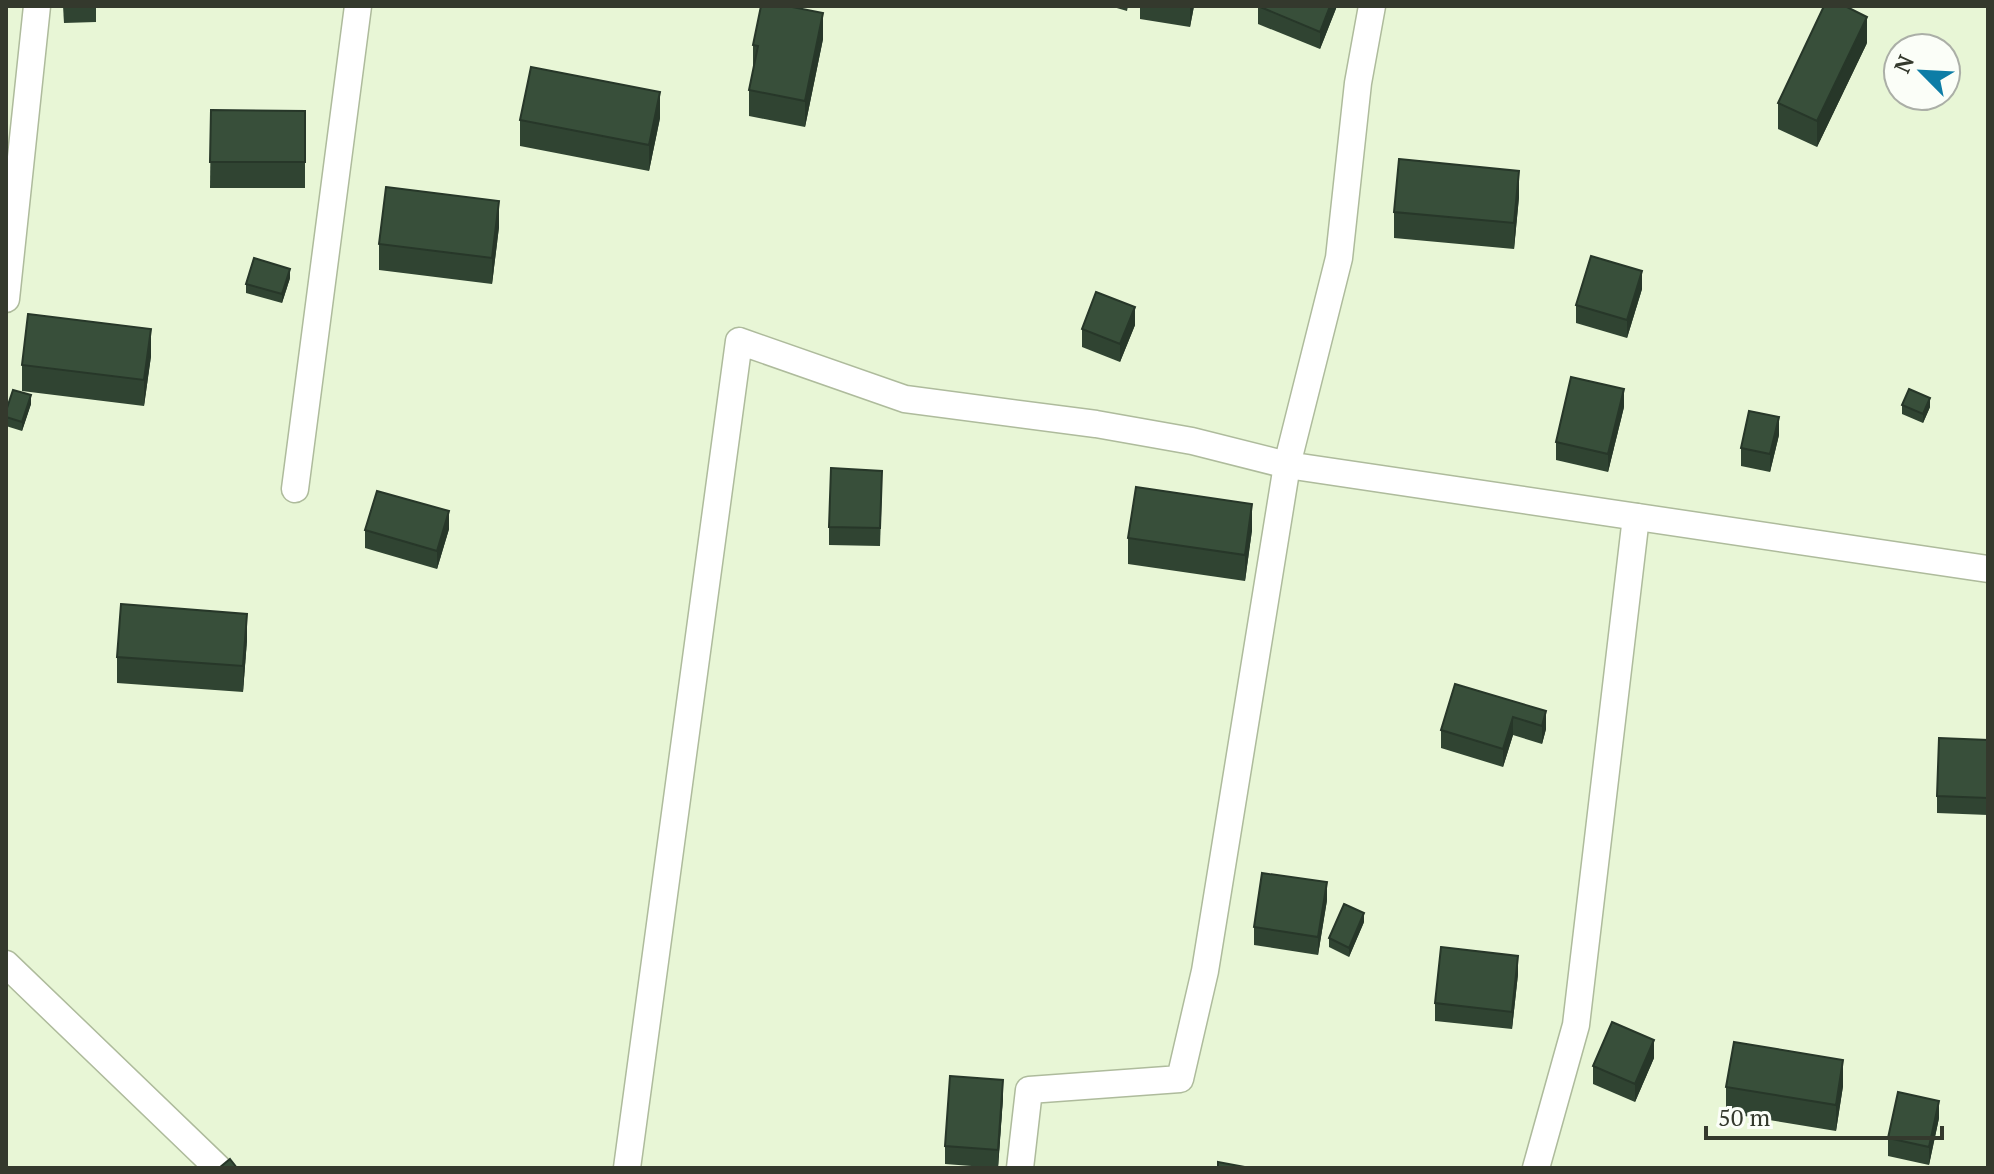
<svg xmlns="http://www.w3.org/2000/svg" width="1994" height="1174" font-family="'PT Serif',serif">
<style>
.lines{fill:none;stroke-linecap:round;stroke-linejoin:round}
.street-casing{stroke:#aebb9c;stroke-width:29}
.street{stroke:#fff;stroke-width:26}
.wall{fill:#304432}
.shaded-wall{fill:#273729}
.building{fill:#384f3a;stroke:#273729;stroke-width:2}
</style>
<rect width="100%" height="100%" fill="#e8f6d6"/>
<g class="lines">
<defs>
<g id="street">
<polyline points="6,299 37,6"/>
<polyline points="295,489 358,6"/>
<polyline points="6,964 218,1168"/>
<polyline points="627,1168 739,341 905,399 1096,424 1192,441 1287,465 1988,569"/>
<polyline points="1020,1168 1029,1090 1180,1079 1205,971 1287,465 1339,258 1358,83 1372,6"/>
<polyline points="1536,1168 1576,1025 1636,517"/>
</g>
</defs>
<use href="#street" class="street-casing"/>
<use href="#street" class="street"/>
</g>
<g class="wall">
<polygon points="63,6 96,6 96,22 64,23"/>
<polygon points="1110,6 1128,6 1127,11"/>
<polygon points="1140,6 1194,6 1190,27 1140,19"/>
<polygon points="1258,6 1337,6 1320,49 1258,24"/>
<polygon points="823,39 805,127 749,116 749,90 753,71 753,45"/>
<polygon points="1867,43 1817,147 1778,129 1778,103"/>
<polygon points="211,110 305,111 305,188 210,188"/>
<polygon points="660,118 649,171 520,146 520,120"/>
<polygon points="1519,197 1514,249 1394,238 1394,212"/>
<polygon points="499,227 492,284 379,270 379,244"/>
<polygon points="290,278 282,303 246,293 246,284"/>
<polygon points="1642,289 1627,338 1576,323 1576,305"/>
<polygon points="1135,325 1120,362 1082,347 1082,329"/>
<polygon points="151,356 144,406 22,391 22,365"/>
<polygon points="31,404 22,431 6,426 6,411"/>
<polygon points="1902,405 1930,407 1923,423 1902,414"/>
<polygon points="1624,407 1608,472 1556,460 1556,442"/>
<polygon points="1779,435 1770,472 1741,466 1741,448"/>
<polygon points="882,488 880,546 829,545 829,527"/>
<polygon points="449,529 437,569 365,548 365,530"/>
<polygon points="1252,530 1245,581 1128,564 1128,538"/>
<polygon points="247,640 243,692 117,683 117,657"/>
<polygon points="1546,711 1546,729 1542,744 1513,735 1503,767 1441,748 1441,730"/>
<polygon points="1988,740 1988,815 1937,813 1937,796"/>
<polygon points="1327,900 1318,955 1254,945 1254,927"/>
<polygon points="1364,922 1349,957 1329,947 1329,938"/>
<polygon points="1518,974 1512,1029 1435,1021 1435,1003"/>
<polygon points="1654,1058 1635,1102 1593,1084 1593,1066"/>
<polygon points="1843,1086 1836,1131 1726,1113 1726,1087"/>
<polygon points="1003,1098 998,1168 945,1164 945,1146"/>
<polygon points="1939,1118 1929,1165 1888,1156 1888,1138"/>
</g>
<g class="shaded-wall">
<polygon points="1190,6 1194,6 1190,27"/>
<polygon points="1330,6 1337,6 1320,49 1320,32"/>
<polygon points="823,13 823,39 805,127 805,101"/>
<polygon points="1867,17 1867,43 1817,147 1817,121"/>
<polygon points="660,92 660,118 649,171 649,145"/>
<polygon points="1519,171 1519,197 1514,249 1514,223"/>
<polygon points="499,201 499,227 492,284 492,258"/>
<polygon points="290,269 290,278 282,303 282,294"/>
<polygon points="1642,271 1642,289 1627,338 1627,320"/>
<polygon points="1135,307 1135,325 1120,362 1120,344"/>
<polygon points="151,329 151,356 144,406 144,380"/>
<polygon points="1624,389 1624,407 1608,472 1608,454"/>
<polygon points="31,395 31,404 22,431 22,422"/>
<polygon points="1930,398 1930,407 1923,423 1923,414"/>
<polygon points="1779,417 1779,435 1770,472 1770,454"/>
<polygon points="1252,504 1252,530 1245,581 1245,555"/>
<polygon points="449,511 449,529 437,569 437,551"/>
<polygon points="247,614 247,640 243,692 243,666"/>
<polygon points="1546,711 1546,729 1542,744 1542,726"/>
<polygon points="1513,717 1513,735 1503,767 1503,749"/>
<polygon points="1327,882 1327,900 1318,955 1318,937"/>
<polygon points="1364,913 1364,922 1349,957 1349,948"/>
<polygon points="1518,956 1518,974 1512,1029 1512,1012"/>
<polygon points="1654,1040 1654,1058 1635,1102 1635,1084"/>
<polygon points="1843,1060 1843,1086 1836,1131 1836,1105"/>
<polygon points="1003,1080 1003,1098 998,1168 998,1150"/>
<polygon points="1939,1101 1939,1118 1929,1165 1929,1147"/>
</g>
<g class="building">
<polygon points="761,6 787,6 823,13 805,101 749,90 758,46 753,45"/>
<polygon points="1258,6 1330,6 1320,32"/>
<polygon points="1824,6 1845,6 1867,17 1817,121 1778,103"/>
<polygon points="531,67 660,92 649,145 520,120"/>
<polygon points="211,110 305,111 305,162 210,162"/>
<polygon points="1399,159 1519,171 1514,223 1394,212"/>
<polygon points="386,187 499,201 492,258 379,244"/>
<polygon points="1591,256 1642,271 1627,320 1576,305"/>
<polygon points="254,258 290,269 282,294 246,284"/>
<polygon points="1096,292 1135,307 1120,344 1082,329"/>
<polygon points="28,314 151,329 144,380 22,365"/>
<polygon points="1571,377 1624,389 1608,454 1556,442"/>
<polygon points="1909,389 1930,398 1923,414 1902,405"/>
<polygon points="13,390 31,395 22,422 6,417 6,411"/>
<polygon points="1749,411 1779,417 1770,454 1741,448"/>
<polygon points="831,468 882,471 880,528 829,527"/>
<polygon points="1136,487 1252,504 1245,555 1128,538"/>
<polygon points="377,491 449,511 437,551 365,530"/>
<polygon points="121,604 247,614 243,666 117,657"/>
<polygon points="1455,684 1546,711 1542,726 1513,717 1503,749 1441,730"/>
<polygon points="1939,738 1988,740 1988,798 1937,796"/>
<polygon points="1262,873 1327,882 1318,937 1254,927"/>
<polygon points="1344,904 1364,913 1349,948 1329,938"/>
<polygon points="1441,947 1518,956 1512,1012 1435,1003"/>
<polygon points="1612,1022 1654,1040 1635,1084 1593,1066"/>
<polygon points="1734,1042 1843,1060 1836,1105 1726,1087"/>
<polygon points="950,1076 1003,1080 998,1150 945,1146"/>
<polygon points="1898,1092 1939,1101 1929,1147 1888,1138"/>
<polygon points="230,1159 237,1168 219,1168"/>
<polygon points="1218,1162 1250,1168 1218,1168"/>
</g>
<rect width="1994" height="1174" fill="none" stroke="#34392d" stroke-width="16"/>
<g transform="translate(1922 72) rotate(294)"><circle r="38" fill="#fbfef8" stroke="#abafa7" stroke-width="2"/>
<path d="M0-6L14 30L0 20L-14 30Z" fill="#0d7da6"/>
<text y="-12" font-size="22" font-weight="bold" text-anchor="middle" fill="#34392d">N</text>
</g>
<path d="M1706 1126v12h236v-12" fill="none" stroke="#34392d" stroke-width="4"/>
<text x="1718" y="1126" font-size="24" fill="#34392d" stroke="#fbfef8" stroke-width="6" paint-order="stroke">50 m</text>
</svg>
